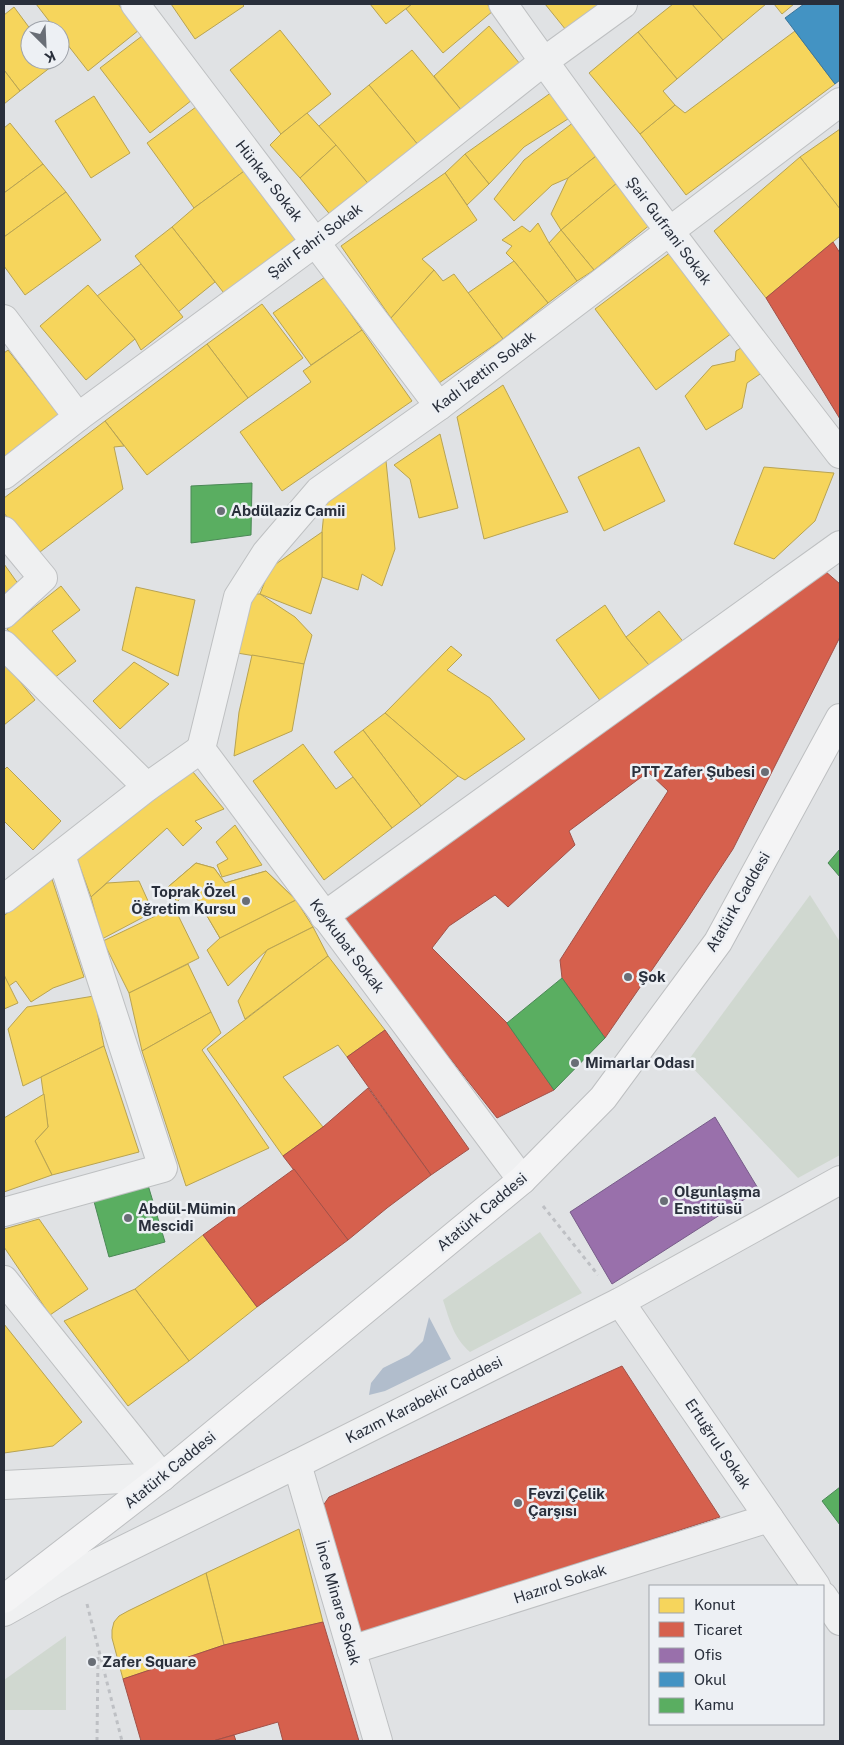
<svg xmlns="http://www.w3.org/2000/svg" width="844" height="1745" font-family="'Public Sans',sans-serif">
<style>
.green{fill:#d0d8d0}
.water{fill:#b1bdcc}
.homes{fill:#f6d55c;stroke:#b8a352}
.shops{fill:#d6604d;stroke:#a25148}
.offices{fill:#9970ab;stroke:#775c89}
.schools{fill:#4393c3;stroke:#3b759a}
.public{fill:#5aae61;stroke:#4b8856}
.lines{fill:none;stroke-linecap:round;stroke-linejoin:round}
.minor-casing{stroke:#bec0c2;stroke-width:30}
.major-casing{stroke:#bdbfc1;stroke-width:30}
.path{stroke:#bec0c4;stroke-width:3;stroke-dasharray:4 4;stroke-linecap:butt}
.minor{stroke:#eff0f1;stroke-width:28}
.major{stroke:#f4f4f5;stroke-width:28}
.poi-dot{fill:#696e76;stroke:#edf0f4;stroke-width:2}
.labels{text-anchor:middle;stroke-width:5;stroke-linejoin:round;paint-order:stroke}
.street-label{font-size:15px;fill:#292f3b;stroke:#edf0f4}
.poi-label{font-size:15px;font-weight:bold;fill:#292f3b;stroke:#edf0f4;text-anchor:start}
</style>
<rect width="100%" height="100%" fill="#e0e2e4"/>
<g class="green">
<polygon points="810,895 840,942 840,1155 798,1178 687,1062"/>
<path d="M540 1232 582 1293 470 1352C453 1337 450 1321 443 1300Z"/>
<polygon points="66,1636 66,1710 4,1710 4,1680"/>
</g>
<polygon class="water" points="429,1317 451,1359 385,1391 369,1395 371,1383 383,1368 409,1355 423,1341"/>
<g class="homes">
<polygon points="36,4 118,4 139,30 88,71 60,35 60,30 56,30"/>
<polygon points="171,4 242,4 244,6 195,39"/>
<polygon points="370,4 412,4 386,24"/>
<polygon points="412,4 487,4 493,11 443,53 406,9"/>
<polygon points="545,4 610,4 570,35"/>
<polygon points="673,4 692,4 723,40 677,79 638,32"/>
<polygon points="692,4 766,4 723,40"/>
<polygon points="774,4 794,4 782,14"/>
<polygon points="14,7 31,30 30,60 54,60 56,63 20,91 4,70 4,15"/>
<polygon points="489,26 520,64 462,111 434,76"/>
<polygon points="280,30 331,94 281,134 230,70"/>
<polygon points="795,31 835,84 686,195 640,134 675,105 685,113"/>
<polygon points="638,32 677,79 663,91 675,105 640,134 589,73"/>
<polygon points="142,36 192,100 150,133 100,68"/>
<polygon points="412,50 462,111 419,146 369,85"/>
<polygon points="4,70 20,91 4,104"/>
<polygon points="369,85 419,146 371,187 319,126"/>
<polygon points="552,92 571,117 524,147 489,184 465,154"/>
<polygon points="94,96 130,153 91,178 55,121"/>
<polygon points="200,104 247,169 194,208 147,143"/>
<polygon points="307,113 336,145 300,178 270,145 281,134"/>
<polygon points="574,122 600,153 568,178 552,185 514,221 494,199 524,160"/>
<polygon points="10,123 43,164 4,193 4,128"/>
<polygon points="840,129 840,209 800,157"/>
<polygon points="336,145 371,187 332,217 300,178"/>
<polygon points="600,153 617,183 561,230 551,214 568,178"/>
<polygon points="465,154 489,184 467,205 445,173"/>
<polygon points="800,157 840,209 840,236 766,298 714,231"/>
<polygon points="43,164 66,192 4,237 4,193"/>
<polygon points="247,169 301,240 227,297 172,227 194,208"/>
<polygon points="445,173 477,220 422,259 434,270 391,318 341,246"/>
<polygon points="617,183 651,224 594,270 561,230"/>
<polygon points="66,192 101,240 25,295 4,266 4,237"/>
<polygon points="538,223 549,243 577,281 548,303 514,261 506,253 512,246 502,240 522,226 530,232"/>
<polygon points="172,227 215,282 178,312 135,256"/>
<polygon points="561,230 594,270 577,281 549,243"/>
<polygon points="671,252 732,333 656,390 595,309"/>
<polygon points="514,261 548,303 503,339 468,293"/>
<polygon points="141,264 183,317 141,350 135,339 97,296"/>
<polygon points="434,270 443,281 454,274 503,339 439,383 391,318"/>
<polygon points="325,277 362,330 311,365 273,313"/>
<polygon points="88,285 135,339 86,380 40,326"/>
<polygon points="262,304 303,358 248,398 207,344"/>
<polygon points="362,330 412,401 282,491 240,432 311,382 303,371"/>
<polygon points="207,344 248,398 147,475 105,421"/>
<polygon points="744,346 763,372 747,383 742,408 706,430 685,396 712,366 735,361 736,351"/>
<polygon points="8,350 59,415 4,458 4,353"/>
<polygon points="503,385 568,512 484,539 457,417"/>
<polygon points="105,421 124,446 114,447 123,489 36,555 4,513 4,498"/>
<polygon points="440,434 458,508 419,518 410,479 394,465"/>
<polygon points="639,447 665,501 604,531 578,477"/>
<polygon points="386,461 395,549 382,586 362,574 358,590 322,577 322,532 325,502"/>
<polygon points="764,467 834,473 815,521 774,559 734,544"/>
<polygon points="322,532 322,577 311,614 260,594 270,568"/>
<polygon points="4,564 19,585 4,596"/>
<polygon points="61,586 80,610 52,631 76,661 49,682 7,629"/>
<polygon points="136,587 195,600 178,676 122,650"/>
<polygon points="248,594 260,594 295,617 312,635 304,664 237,653"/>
<polygon points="605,605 626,637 653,670 604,706 556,640"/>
<polygon points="659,611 685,644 653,670 626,637"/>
<polygon points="451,646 462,655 447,670 490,698 525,739 465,780 458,776 385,713"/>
<polygon points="252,655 304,664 292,731 234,756 239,712"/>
<polygon points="4,662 35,700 4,725"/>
<polygon points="134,662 169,684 120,729 93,701"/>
<polygon points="385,713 458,776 421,806 363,730"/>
<polygon points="363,730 421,806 392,828 334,752"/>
<polygon points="303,744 336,789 353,777 392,828 324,880 253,781"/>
<polygon points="188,766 224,809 195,821 202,828 183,846 167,828 91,897 77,859"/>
<polygon points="7,767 61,821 33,850 4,821 4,770"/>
<polygon points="235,825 262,865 222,877 217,865 228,859 216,842"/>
<polygon points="196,863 214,868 225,883 266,871 296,900 220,938 190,887 177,902 168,887"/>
<polygon points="196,863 214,868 225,883 266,871 296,900 220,938 190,887 177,902 168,887"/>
<polygon points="50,873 84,977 53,988 31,1002 16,981 9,986 4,975 4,916"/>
<polygon points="139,881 153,912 102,939 91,897 107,883"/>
<polygon points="296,900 313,927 267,950 228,986 207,950 220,938"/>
<polygon points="174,907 199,958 129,993 103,941"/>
<polygon points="313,927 328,956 245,1019 238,1001 267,950"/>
<polygon points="328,956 385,1030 347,1057 338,1045 283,1077 323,1127 283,1156 207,1049"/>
<polygon points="188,964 211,1012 142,1051 129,993"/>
<polygon points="4,975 18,1003 4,1009"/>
<polygon points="94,996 104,1046 23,1086 8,1029 27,1007"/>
<polygon points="211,1012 221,1033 202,1050 269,1148 186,1186 142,1051"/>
<polygon points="104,1046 139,1152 52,1175 35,1141 48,1127 41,1077"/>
<polygon points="44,1094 48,1127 35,1141 52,1175 4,1192 4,1118"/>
<polygon points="39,1219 88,1289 50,1315 4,1247 4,1229"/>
<polygon points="203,1235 257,1307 189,1361 135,1289"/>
<polygon points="135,1289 189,1361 128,1406 64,1321"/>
<polygon points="4,1324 82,1422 53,1446 4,1453"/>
<polygon points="299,1529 323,1622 224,1645 206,1573"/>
<polygon points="206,1573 224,1645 123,1679 112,1638 112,1630 114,1622 119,1616 128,1611"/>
</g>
<g class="shops">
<polygon points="833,242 840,253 840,419 766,298"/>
<polygon points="825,571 840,584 840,637 733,849 685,922 605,1038 562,978 560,960 668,791 648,772 569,831 575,845 508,907 495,895 449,926 432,948 507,1023 554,1090 497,1118 342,921"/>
<polygon points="385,1030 469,1149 431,1175 347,1057"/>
<polygon points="368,1088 431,1175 387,1208 348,1240 283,1156 323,1127"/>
<polygon points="294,1169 348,1240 257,1307 203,1235"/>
<polygon points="622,1366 720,1517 358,1635 320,1510 329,1497"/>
<polygon points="323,1622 359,1741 283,1741 278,1722 213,1741 141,1741 123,1679 224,1645"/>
<polygon points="234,1735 236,1741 213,1741"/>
</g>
<polygon class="offices" points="715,1117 759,1190 612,1284 570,1212"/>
<polygon class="schools" points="804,4 840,4 840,80 835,84 785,18"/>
<g class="public">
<polygon points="252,483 251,535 191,543 191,486"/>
<polygon points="840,849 840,877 828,863"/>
<polygon points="562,978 605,1038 554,1090 507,1023"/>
<polygon points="148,1185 165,1242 109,1257 92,1194"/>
<polygon points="840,1487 840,1525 822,1501"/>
</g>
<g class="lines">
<defs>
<g id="minor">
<polyline points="135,4 439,406"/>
<path d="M503 4C611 157 726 306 840 454"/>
<polyline points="4,319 78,417"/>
<polyline points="4,475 78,417 316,242 543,62 623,4"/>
<polyline points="4,531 43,578 4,614"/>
<polyline points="4,645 147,787"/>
<polyline points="4,899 147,787 201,749"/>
<polyline points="324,916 840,545"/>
<polyline points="522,1180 201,749 238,597 266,553 319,491 439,406 840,102"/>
<polyline points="4,1212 163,1168 61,855"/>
<polyline points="4,1280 162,1477"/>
<polyline points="620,1302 816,1586"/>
<polyline points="297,1464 378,1741"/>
<polyline points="4,1485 162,1477"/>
<polyline points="823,1596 840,1621"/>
<polyline points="4,1612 54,1584 297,1464 620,1302 840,1180"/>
<polyline points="351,1650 769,1518"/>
</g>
<polyline id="major" points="4,1599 162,1477 522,1180 603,1098 718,942 840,718"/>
</defs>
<use href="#minor" class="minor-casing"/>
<use href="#major" class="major-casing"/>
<g class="path">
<polyline points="543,1206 598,1275"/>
<polyline points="87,1604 122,1741"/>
<polyline points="97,1741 98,1654"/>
</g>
<use href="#minor" class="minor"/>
<use href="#major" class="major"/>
</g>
<g class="poi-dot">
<circle cx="221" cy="511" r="5"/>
<circle cx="765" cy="772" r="5"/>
<circle cx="246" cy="901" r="5"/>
<circle cx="628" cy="977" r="5"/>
<circle cx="575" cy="1063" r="5"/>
<circle cx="664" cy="1201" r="5"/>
<circle cx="128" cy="1218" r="5"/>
<circle cx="518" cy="1503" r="5"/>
<circle cx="92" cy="1662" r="5"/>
</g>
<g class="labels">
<g class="street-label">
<text transform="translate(269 181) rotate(52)" y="5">Hünkar Sokak</text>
<text transform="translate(669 231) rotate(53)" y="5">Şair Gufrani Sokak</text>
<text transform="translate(315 241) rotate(-37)" y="5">Şair Fahri Sokak</text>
<text transform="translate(484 372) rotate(-37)" y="5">Kadı İzettin Sokak</text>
<text transform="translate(738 902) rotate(-60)" y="5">Atatürk Caddesi</text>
<text transform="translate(347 946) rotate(53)" y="5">Keykubat Sokak</text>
<text transform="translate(482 1212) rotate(-40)" y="5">Atatürk Caddesi</text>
<text transform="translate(424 1400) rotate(-27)" y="5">Kazım Karabekir Caddesi</text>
<text transform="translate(718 1444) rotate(56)" y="5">Ertuğrul Sokak</text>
<text transform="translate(170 1470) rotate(-39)" y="5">Atatürk Caddesi</text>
<text transform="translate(560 1584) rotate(-18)" y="5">Hazırol Sokak</text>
<text transform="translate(338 1603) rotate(74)" y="5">İnce Minare Sokak</text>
</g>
<g class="poi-label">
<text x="231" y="516">Abdülaziz Camii</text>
<text x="755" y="777" text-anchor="end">PTT Zafer Şubesi</text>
<text x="236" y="897" text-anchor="end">Toprak Özel<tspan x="236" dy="17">Öğretim Kursu</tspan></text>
<text x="638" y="982">Şok</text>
<text x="585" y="1068">Mimarlar Odası</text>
<text x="674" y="1197">Olgunlaşma<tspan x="674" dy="17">Enstitüsü</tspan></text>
<text x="138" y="1214">Abdül-Mümin<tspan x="138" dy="17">Mescidi</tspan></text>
<text x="528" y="1499">Fevzi Çelik<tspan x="528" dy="17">Çarşısı</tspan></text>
<text x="102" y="1667">Zafer Square</text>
</g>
</g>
<rect width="844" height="1745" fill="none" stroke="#292f3b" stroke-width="10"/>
<rect x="649" y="1585" width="175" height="140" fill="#edf0f4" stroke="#9fa3aa"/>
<rect x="659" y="1598" width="25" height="15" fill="#f6d55c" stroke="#9fa3aa"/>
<text x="694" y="1610" font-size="15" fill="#292f3b">Konut</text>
<rect x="659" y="1622" width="25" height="15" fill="#d6604d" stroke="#9fa3aa"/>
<text x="694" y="1635" font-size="15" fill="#292f3b">Ticaret</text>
<rect x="659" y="1648" width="25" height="15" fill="#9970ab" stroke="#9fa3aa"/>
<text x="694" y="1660" font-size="15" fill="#292f3b">Ofis</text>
<rect x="659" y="1672" width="25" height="15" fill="#4393c3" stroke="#9fa3aa"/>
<text x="694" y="1685" font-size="15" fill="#292f3b">Okul</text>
<rect x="659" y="1698" width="25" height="15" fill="#5aae61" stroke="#9fa3aa"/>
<text x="694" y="1710" font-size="15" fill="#292f3b">Kamu</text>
<g transform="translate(45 45) rotate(156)"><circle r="24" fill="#edf0f4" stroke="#9fa3aa"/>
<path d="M0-4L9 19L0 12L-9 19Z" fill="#696e76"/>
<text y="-8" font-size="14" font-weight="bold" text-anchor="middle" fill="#292f3b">K</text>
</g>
</svg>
